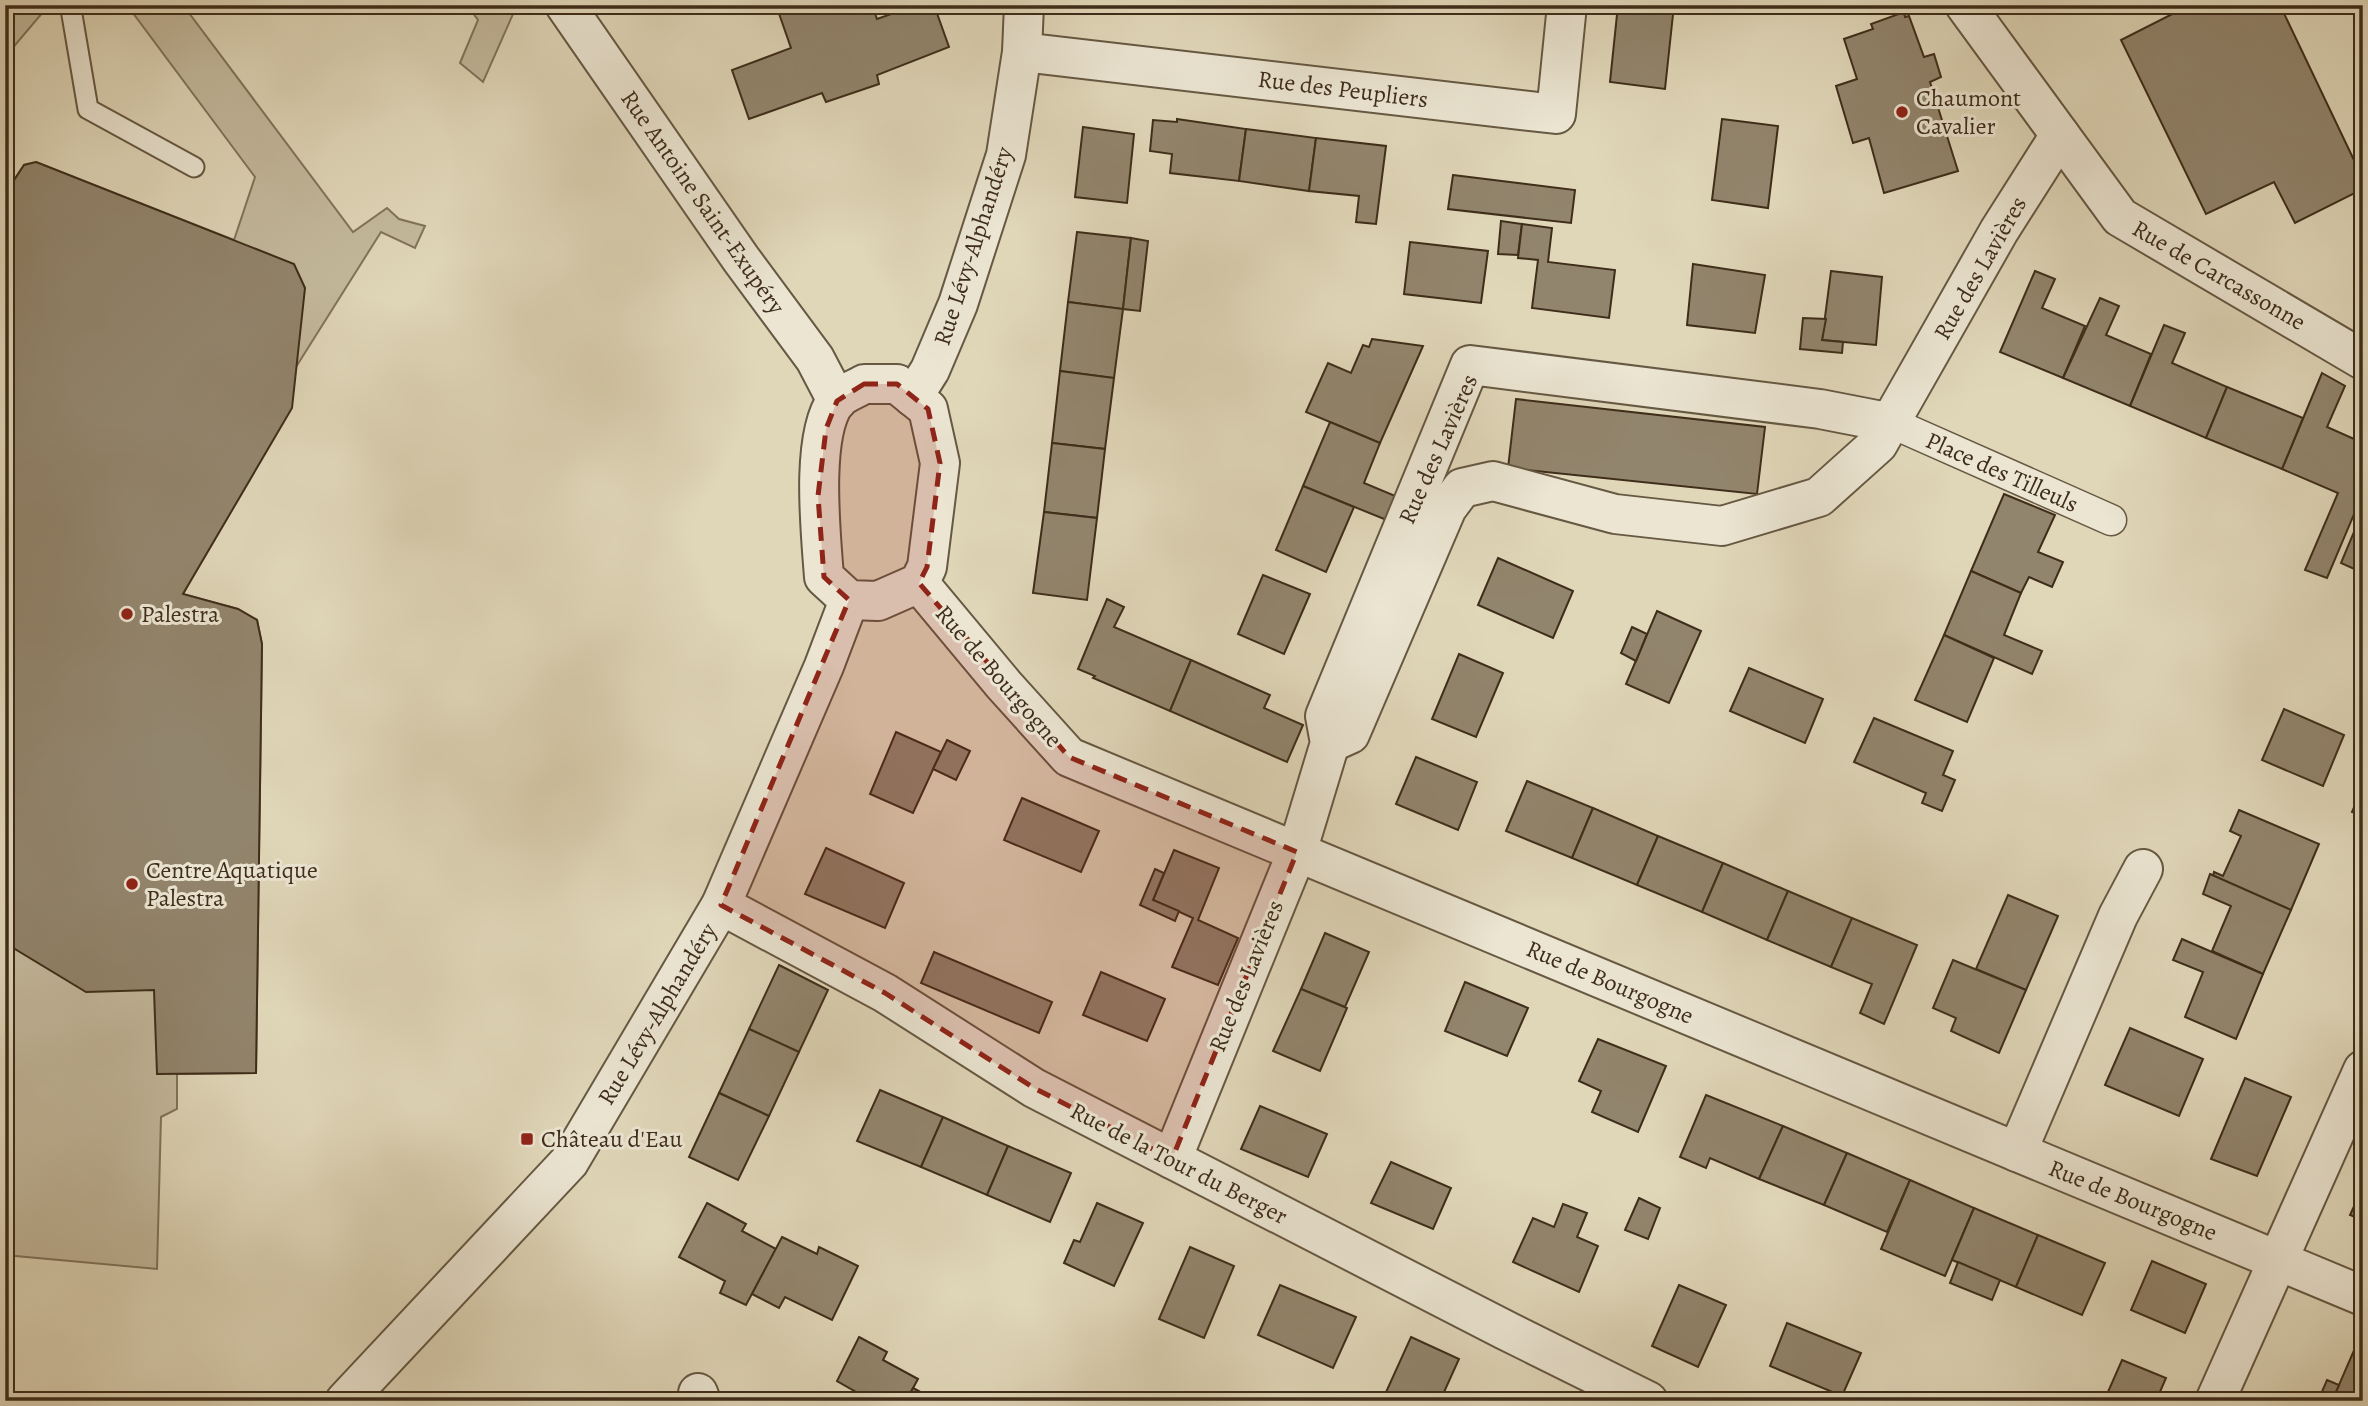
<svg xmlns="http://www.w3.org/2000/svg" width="2368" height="1406" font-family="Alegreya,serif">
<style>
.green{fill:#c4ba9e;stroke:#81745c;stroke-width:2}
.building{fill:#92856d;stroke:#3e2d1a;stroke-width:2}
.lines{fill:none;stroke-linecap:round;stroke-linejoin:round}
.service-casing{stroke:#665842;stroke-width:23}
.pedestrian-casing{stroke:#665842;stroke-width:33}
.minor-casing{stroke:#665842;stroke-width:42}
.tertiary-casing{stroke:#665842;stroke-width:42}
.service{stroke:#ebe5d2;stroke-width:19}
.pedestrian{stroke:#ebe5d2;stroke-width:30}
.minor{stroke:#ebe5d2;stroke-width:38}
.tertiary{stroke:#ebe5d2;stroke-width:38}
.marked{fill:#8f2418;fill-opacity:0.2;stroke:#8f2418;stroke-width:5;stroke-dasharray:14 9;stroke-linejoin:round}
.poi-dot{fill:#8f2418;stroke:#ebe5d2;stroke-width:2.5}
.labels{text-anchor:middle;stroke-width:6;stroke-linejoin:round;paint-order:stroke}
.street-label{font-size:24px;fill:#3e2d1a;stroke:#ebe5d2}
.poi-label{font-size:24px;fill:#3e2d1a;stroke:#ebe5d2;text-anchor:start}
</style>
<rect width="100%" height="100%" fill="#e0d7b9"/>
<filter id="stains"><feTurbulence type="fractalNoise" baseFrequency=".00286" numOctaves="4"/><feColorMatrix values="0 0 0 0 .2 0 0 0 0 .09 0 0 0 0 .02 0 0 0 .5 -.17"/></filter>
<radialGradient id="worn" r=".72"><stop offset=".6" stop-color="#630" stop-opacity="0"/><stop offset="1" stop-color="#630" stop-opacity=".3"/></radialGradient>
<g class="green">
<polygon points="13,5 49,5 5,57 5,15"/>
<polygon points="127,5 183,5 353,232 387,208 399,219 425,226 415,248 381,232 296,367 183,594 238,609 257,620 262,644 256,1073 177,1074 177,1109 161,1117 157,1269 5,1255 5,194 24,165 36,162 234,240 255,177"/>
<polygon points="467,5 517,5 483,82 460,63 478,20"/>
</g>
<g class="building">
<polygon points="776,5 872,5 877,19 917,5 934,5 949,47 877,75 879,84 826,102 822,93 749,119 732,70 791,48"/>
<polygon points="1618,5 1674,5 1665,89 1610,82"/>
<polygon points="2190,5 2280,5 2363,179 2363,189 2295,223 2274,182 2206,214 2121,40"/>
<polygon points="1904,12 1905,17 1909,16 1924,57 1934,54 1941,77 1930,82 1958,171 1884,193 1869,138 1853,143 1836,86 1857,79 1844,39 1873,29 1871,24"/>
<polygon points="1177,119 1246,129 1239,181 1170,173 1172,154 1150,151 1153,120 1177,122"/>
<polygon points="1722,119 1778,126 1768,208 1712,200"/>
<polygon points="1083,127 1134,134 1127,203 1075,197"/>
<polygon points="1246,129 1316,138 1309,191 1239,181"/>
<polygon points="1316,138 1386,146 1376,224 1356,222 1359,196 1309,191"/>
<polygon points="36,162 294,264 305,288 292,408 183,594 238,609 257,620 262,644 256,1073 157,1074 154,990 86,992 5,943 5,194 24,165"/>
<polygon points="1453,175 1575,190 1571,223 1448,209"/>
<polygon points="1501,221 1522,224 1518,255 1498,254"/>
<polygon points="1522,224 1552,228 1548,262 1615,270 1609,318 1532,308 1538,260 1518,258"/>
<polygon points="1077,232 1131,238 1123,309 1068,302"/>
<polygon points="1131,238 1148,241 1140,311 1123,309"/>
<polygon points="1410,242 1488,251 1481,303 1404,294"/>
<polygon points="1693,264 1765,275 1755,333 1687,325"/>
<polygon points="1831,271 1882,277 1876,345 1822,340"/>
<polygon points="2035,271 2055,279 2042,308 2085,326 2063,378 2000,352"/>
<polygon points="2100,298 2119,306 2106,335 2151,354 2130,406 2063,378"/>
<polygon points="1068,302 1123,309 1114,378 1060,371"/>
<polygon points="1803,318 1826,319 1822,340 1843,342 1842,353 1800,349"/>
<polygon points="2164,325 2185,333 2172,363 2227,387 2206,438 2130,406"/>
<polygon points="1372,339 1423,346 1380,443 1306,412 1328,363 1351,373 1363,345 1369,347"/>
<polygon points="1060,371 1114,378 1105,449 1052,443"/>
<polygon points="2322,373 2345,386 2327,427 2363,443 2363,493 2327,578 2305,570 2338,493 2282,469"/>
<polygon points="2227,387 2303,418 2282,469 2206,438"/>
<polygon points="1516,399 1765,427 1757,494 1508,468"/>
<polygon points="1330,422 1380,443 1364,483 1400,498 1389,521 1303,486"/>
<polygon points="1052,443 1105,449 1097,518 1044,512"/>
<polygon points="1303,486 1354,507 1326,572 1276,550"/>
<polygon points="2004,494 2055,515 2038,552 2063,562 2052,587 2029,577 2021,593 1971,571"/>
<polygon points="1044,512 1097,518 1087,600 1033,593"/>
<polygon points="2361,515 2363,516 2363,573 2341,563"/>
<polygon points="1498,558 1573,591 1553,638 1478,605"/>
<polygon points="1971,571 2021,593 2004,635 2042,651 2032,674 1944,635"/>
<polygon points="1263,575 1310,594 1284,654 1238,634"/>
<polygon points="1107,599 1124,607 1114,627 1191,660 1170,711 1093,678 1095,676 1078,669"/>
<polygon points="1657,611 1701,631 1669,703 1626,684"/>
<polygon points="1632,627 1647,634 1636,661 1621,653"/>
<polygon points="1944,635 1994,658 1967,722 1915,700"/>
<polygon points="1459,654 1503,673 1476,737 1432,719"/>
<polygon points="1191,660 1270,695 1264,708 1303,725 1287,762 1170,711"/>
<polygon points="1749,668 1823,699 1805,743 1730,711"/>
<polygon points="2284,709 2344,735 2323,786 2262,760"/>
<polygon points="1874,718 1953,751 1943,775 1955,780 1942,811 1922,803 1926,793 1854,762"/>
<polygon points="896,732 941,752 913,813 870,794"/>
<polygon points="947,740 970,751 956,780 933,769"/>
<polygon points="1416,757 1477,782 1458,830 1396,804"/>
<polygon points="1527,781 1593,808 1572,858 1506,831"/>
<polygon points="2363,787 2363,816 2352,812"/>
<polygon points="1022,798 1099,831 1081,872 1004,840"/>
<polygon points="1593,808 1658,836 1637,885 1572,858"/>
<polygon points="2239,810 2319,844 2291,910 2213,876 2214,872 2223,876 2241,836 2230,831"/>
<polygon points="1658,836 1723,863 1702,912 1637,885"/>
<polygon points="826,848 904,883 885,928 805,894"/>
<polygon points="1174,850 1219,868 1198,920 1238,938 1218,985 1172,967 1193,918 1153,900"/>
<polygon points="1723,863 1788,891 1767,940 1702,912"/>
<polygon points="1155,869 1164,873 1153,900 1179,911 1175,921 1140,905"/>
<polygon points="2210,874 2291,910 2263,974 2212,951 2231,906 2203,894"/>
<polygon points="1788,891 1852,918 1831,967 1767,940"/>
<polygon points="2008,895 2058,916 2026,990 1976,969"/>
<polygon points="1852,918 1917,945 1884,1024 1860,1013 1872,984 1831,967"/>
<polygon points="1325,933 1369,952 1345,1007 1301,989"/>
<polygon points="2182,939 2263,974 2236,1039 2185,1017 2203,972 2173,960"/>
<polygon points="934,952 1052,1002 1039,1033 921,983"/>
<polygon points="1953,960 2026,990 1999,1053 1951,1031 1956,1018 1933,1008"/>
<polygon points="779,965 828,990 799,1052 749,1029"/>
<polygon points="1101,972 1165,999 1147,1041 1083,1015"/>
<polygon points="1465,982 1528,1008 1507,1056 1445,1031"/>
<polygon points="1301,989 1347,1008 1320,1071 1273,1051"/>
<polygon points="2130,1028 2203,1059 2179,1116 2105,1085"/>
<polygon points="749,1029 799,1052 769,1116 719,1093"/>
<polygon points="1598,1039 1666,1066 1638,1132 1592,1112 1601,1091 1579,1081"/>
<polygon points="2245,1078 2291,1097 2257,1176 2211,1159"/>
<polygon points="880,1090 943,1117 921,1167 857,1141"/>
<polygon points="719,1093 769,1116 738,1180 689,1157"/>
<polygon points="1706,1095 1783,1126 1759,1179 1710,1158 1706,1168 1680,1157"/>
<polygon points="1260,1106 1327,1134 1308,1177 1241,1149"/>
<polygon points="943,1117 1008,1146 987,1195 921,1167"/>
<polygon points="1783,1126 1847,1153 1824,1205 1759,1179"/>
<polygon points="1008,1146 1071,1173 1050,1222 987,1195"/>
<polygon points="1847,1153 1910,1180 1887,1232 1824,1205"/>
<polygon points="1391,1162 1451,1188 1433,1229 1371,1203"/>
<polygon points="1910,1180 1974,1208 1945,1276 1881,1249"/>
<polygon points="2363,1187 2363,1220 2350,1215"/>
<polygon points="1639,1198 1660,1208 1648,1239 1625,1230"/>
<polygon points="707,1203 746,1224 742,1231 776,1249 746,1305 720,1293 725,1281 679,1257"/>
<polygon points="1097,1203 1143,1223 1114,1286 1064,1263 1074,1240 1080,1242"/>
<polygon points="1563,1204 1587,1213 1577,1237 1598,1246 1579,1292 1513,1262 1533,1218 1554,1227"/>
<polygon points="1974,1208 2038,1235 2016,1287 1952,1260"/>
<polygon points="2038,1235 2105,1263 2082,1315 2016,1287"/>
<polygon points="782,1237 817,1254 819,1247 858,1266 832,1320 785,1297 779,1308 752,1294"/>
<polygon points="1190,1247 1234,1266 1204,1338 1159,1319"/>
<polygon points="2152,1261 2206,1284 2185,1333 2131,1310"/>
<polygon points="1958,1262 2000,1280 1992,1300 1950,1283"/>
<polygon points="1280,1285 1356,1317 1333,1368 1258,1335"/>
<polygon points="1679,1285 1726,1305 1698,1367 1652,1346"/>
<polygon points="1787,1323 1861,1353 1842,1396 1770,1366"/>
<polygon points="859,1337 887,1352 883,1360 918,1379 906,1401 872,1401 837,1381"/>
<polygon points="1411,1337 1459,1359 1440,1401 1382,1401"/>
<polygon points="2355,1348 2363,1351 2363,1401 2332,1401"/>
<polygon points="2122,1360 2166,1378 2156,1401 2104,1401"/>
<polygon points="2327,1380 2339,1385 2332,1401 2318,1401"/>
<polygon points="913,1388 937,1401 906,1401"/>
</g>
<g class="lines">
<defs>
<polyline id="service" points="74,5 71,9 88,109 194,167"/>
<polyline id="pedestrian" points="1892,423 2111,520"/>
<g id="minor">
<polyline points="565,5 741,259 815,359 837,401"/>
<polyline points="1965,5 2120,217 2363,360"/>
<polyline points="1022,52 1556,114 1567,5"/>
<polyline points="919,583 1004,685 1069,757 2363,1296"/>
<polyline points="1330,743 1350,734 1447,508 1462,488 1493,481 1615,514 1722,526 1819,497 1878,444 1999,231 2060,135"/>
<polyline points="721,905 885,993 1034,1088 1505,1330 1648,1401"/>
<polyline points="2017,1152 2118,916 2143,869"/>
<polyline points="1172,1159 1297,852 1330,743 1325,716 1470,365 1820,409 1892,423"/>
<polyline points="698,1393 701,1401"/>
<polyline points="2215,1401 2363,1070"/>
</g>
<g id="tertiary">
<path d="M864 384H897L928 409 940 463 927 567 919 583 878 601 849 600 824 577C821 535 810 436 836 401 842 394 856 389 864 384Z"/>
<polyline points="913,397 930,370 958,304 1006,155 1022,52 1024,5"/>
<polyline points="345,1401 569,1162 721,905 824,666 849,600"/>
</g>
</defs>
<use href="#service" class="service-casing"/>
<use href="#pedestrian" class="pedestrian-casing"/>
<use href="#minor" class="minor-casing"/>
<use href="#tertiary" class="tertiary-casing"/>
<use href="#service" class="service"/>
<use href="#pedestrian" class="pedestrian"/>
<use href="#minor" class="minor"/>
<use href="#tertiary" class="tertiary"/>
</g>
<path class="marked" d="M864 384H897L928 409 940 463 927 567 919 583 1069 757 1297 852 1172 1159 1034 1088 885 993 721 905 849 600 824 577 818 496 826 429 837 401Z"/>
<g class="poi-dot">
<circle cx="1902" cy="112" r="7"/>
<circle cx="127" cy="614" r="7"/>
<circle cx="132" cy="884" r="7"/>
<rect x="520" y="1132" width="14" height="14" rx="3.5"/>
</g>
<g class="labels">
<g class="street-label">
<text transform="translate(1343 89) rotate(7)" y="8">Rue des Peupliers</text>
<text transform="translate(703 202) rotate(55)" y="8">Rue Antoine Saint-Exupéry</text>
<text transform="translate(973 246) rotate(-72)" y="8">Rue Lévy-Alphandéry</text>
<text transform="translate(1980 268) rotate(-60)" y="8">Rue des Lavières</text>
<text transform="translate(2219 275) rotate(30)" y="8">Rue de Carcassonne</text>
<text transform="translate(1438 449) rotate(-66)" y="8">Rue des Lavières</text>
<text transform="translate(2002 472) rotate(24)" y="8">Place des Tilleuls</text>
<text transform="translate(999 676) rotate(49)" y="8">Rue de Bourgogne</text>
<text transform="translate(1246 976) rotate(-68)" y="8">Rue des Lavières</text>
<text transform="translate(1610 982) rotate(23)" y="8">Rue de Bourgogne</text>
<text transform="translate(657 1014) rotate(-59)" y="8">Rue Lévy-Alphandéry</text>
<text transform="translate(1179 1163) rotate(27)" y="8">Rue de la Tour du Berger</text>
<text transform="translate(2133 1200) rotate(22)" y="8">Rue de Bourgogne</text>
</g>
<g class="poi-label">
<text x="1916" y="106">Chaumont<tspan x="1916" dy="28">Cavalier</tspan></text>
<text x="141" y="622">Palestra</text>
<text x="146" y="878">Centre Aquatique<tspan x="146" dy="28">Palestra</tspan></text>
<text x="541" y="1147">Château d'Eau</text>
</g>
</g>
<rect width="2368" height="1406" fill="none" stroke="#e0d7b9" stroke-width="28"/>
<rect x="7" y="7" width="2354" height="1392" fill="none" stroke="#3e2d1a" stroke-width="3.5"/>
<rect x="14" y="14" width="2340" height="1378" fill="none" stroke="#3e2d1a" stroke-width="2"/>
<rect width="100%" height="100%" filter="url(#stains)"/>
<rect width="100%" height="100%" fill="url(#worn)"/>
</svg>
